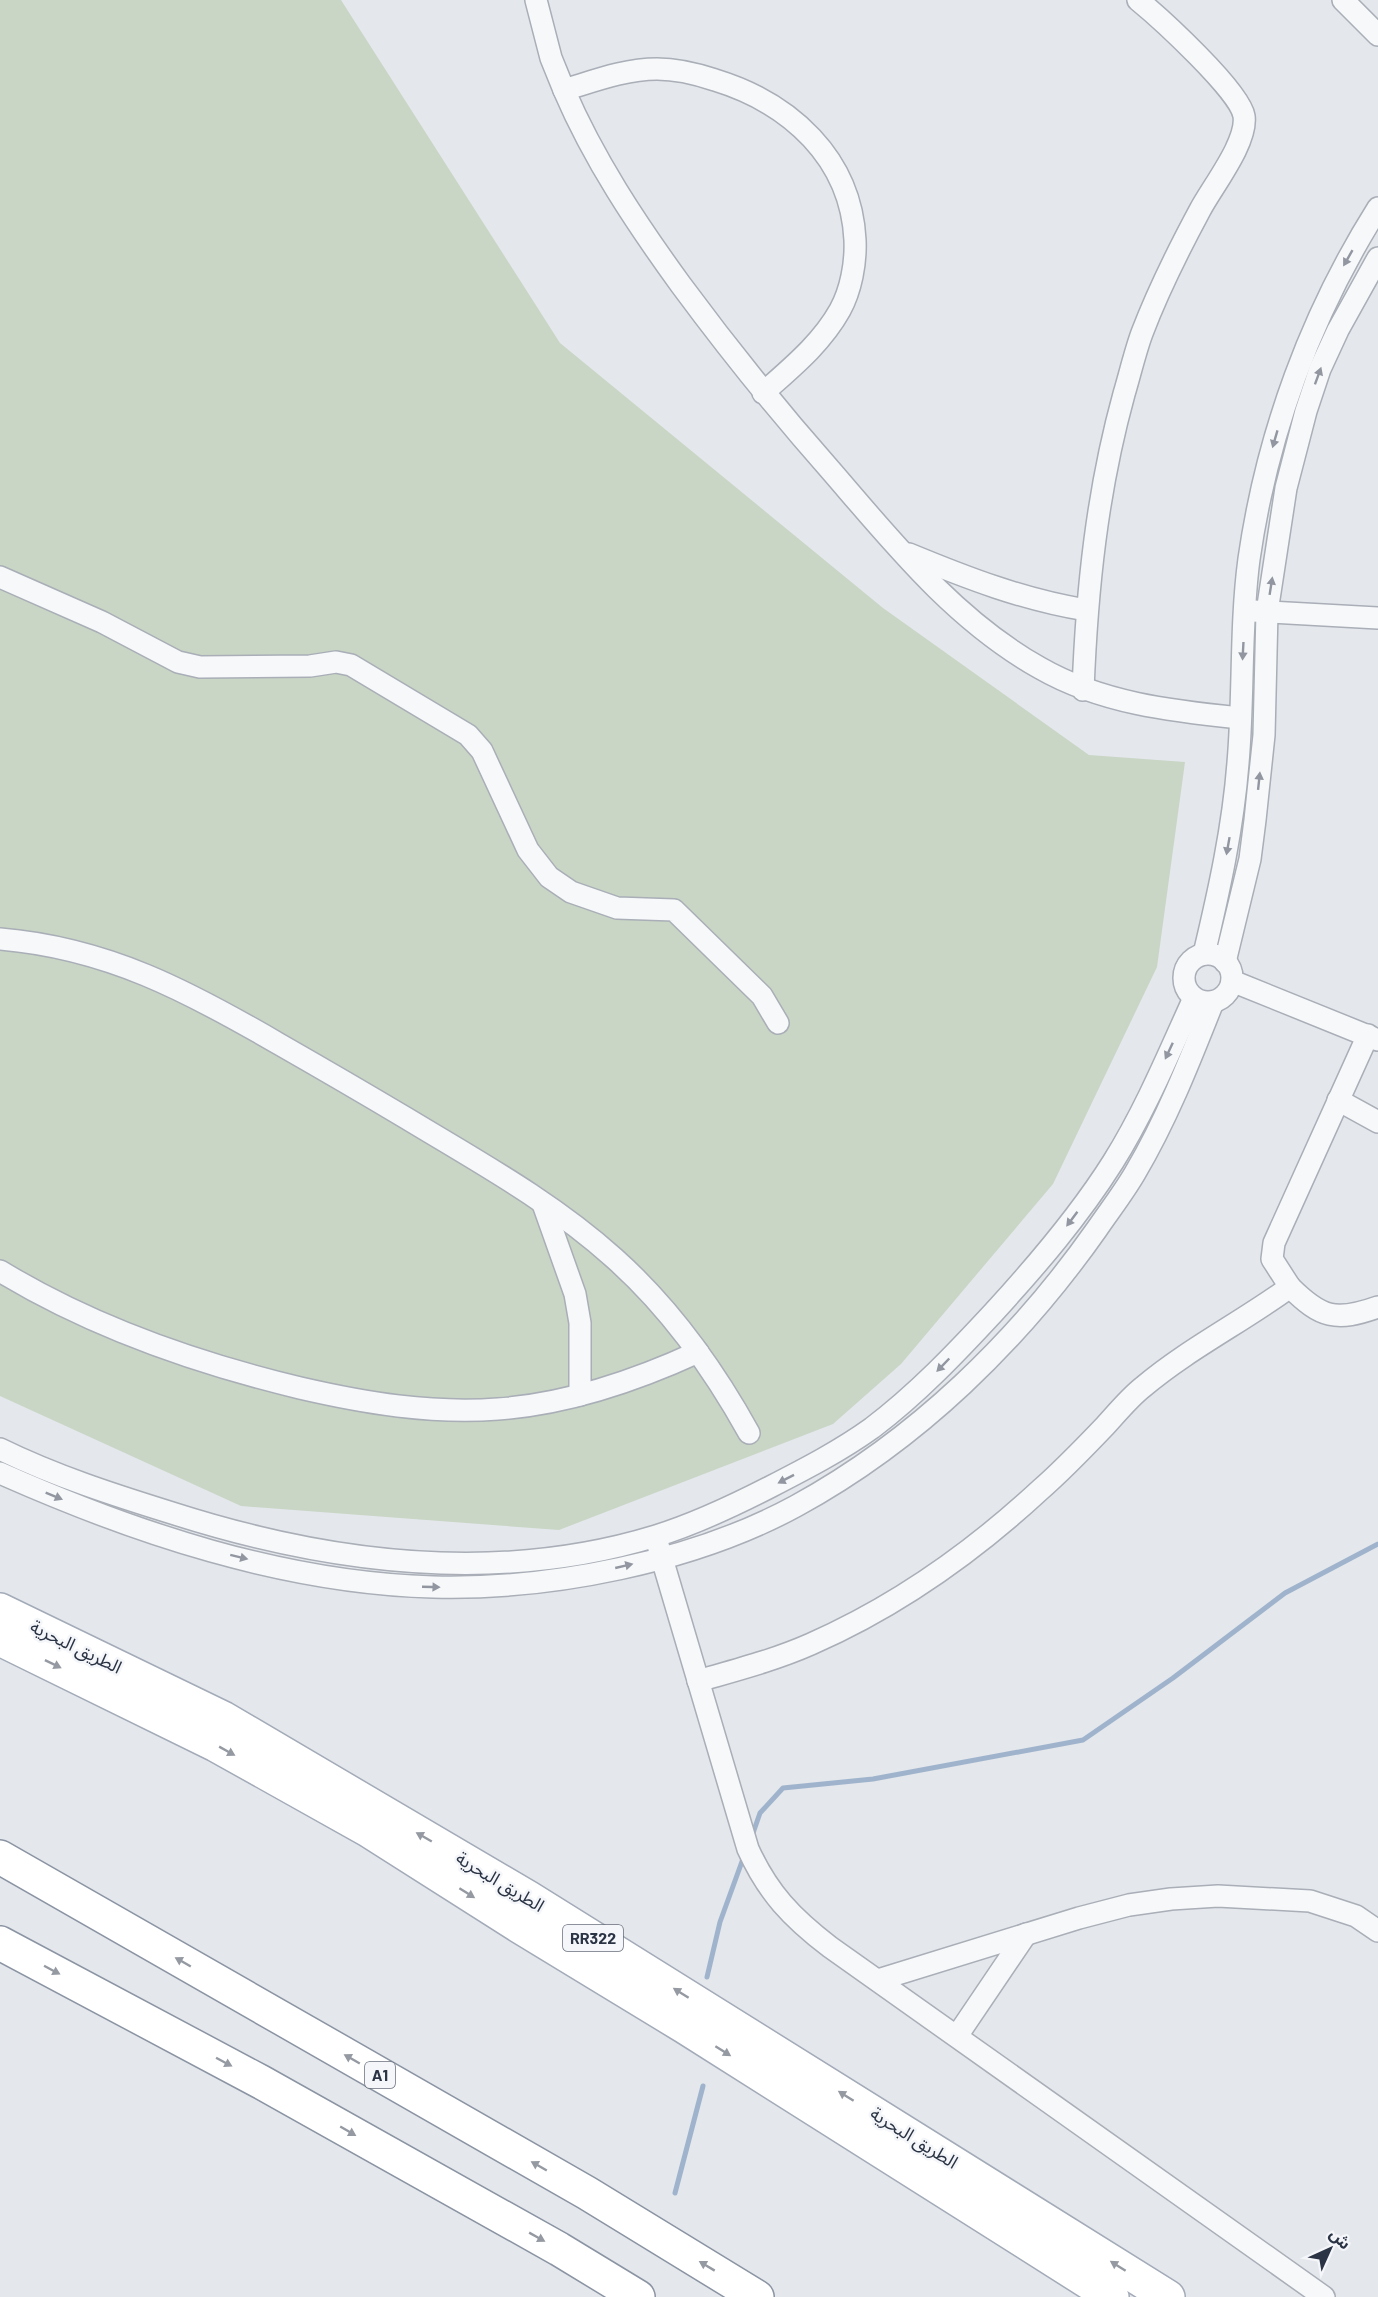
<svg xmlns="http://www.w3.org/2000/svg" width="1378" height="2297" font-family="Barlow,'Noto Sans Arabic',sans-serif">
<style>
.green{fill:#c9d6c5}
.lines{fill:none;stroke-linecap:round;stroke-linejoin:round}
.stream{stroke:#9fb4cc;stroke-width:5}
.street-casing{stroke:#a9aeb7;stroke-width:24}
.primary-casing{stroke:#a3abb8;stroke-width:36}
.highway-casing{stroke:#8b94a3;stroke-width:36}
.street{stroke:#f7f8fa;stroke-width:21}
.primary{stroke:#fff;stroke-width:33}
.highway{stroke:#fff;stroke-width:33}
.oneway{fill:#9196a0}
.oneway2{fill:#959aa2}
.labels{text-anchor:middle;stroke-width:5;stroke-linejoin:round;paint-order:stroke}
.shield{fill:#f4f6f9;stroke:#676e7b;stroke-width:1.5}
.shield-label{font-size:16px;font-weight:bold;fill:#2b3445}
.street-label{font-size:18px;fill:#2b3445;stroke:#f4f6f9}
</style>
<rect width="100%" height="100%" fill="#e4e7ec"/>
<polygon class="green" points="0,0 341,0 560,343 883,608 1089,755 1185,762 1157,967 1053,1184 901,1364 833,1424 559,1530 241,1506 0,1396"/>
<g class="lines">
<g class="stream">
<polyline points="752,1836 760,1813 783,1788 873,1779 1083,1740 1173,1678 1285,1593 1378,1544"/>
<polyline points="707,1977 720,1922 744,1856"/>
<polyline points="675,2193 703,2086"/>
</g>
<defs>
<g id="street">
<path d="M536 0 551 58 564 90C594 81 625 69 657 69 676 69 697 74 715 80 790 103 851 158 855 240 856 263 851 290 840 310 821 344 791 368 763 393"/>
<polyline points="1343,0 1378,35"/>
<path d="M564 90C594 160 636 223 681 285 729 350 779 412 833 473 895 545 956 621 1040 668 1101 703 1171 711 1240 718"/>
<path d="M909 554C967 578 1024 600 1086 610"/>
<polyline points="0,577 102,622 178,662 200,667 310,666 336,662 351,665 468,735 482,751 528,850 549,877 571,892 617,908 674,910 762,996 778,1023"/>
<polyline points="1253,611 1378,618"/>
<path d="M1083 690C1087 588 1097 492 1124 394 1130 374 1135 352 1142 333 1158 291 1179 249 1200 210 1212 187 1248 142 1244 116 1240 91 1160 18 1138 0"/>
<path d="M0 939C107 948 188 991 279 1044 321 1068 364 1093 406 1118 477 1161 552 1202 614 1258 669 1307 713 1368 749 1433"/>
<path d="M1204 954C1219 891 1233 828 1238 763 1244 695 1240 626 1249 559 1267 434 1311 314 1378 208"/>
<circle cx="1208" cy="978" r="24"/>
<polyline points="1225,962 1250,859 1255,820 1264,735 1267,612 1286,488 1306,411 1320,369 1338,330 1378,258"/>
<polyline points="1232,981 1378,1040"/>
<polyline points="1338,1100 1378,1122"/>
<polyline points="543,1204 575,1294 580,1323 580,1395"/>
<path d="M0 1271C92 1327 196 1363 300 1388 365 1403 431 1414 498 1409 568 1404 635 1381 698 1352"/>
<polyline points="1290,1287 1272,1259 1274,1243 1368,1035"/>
<path d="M0 1449C55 1476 114 1495 172 1513 328 1563 496 1585 656 1536 695 1524 733 1506 770 1487 805 1469 840 1451 872 1428 917 1394 956 1353 994 1312 1037 1265 1079 1216 1113 1162 1145 1111 1169 1053 1194 998"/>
<path d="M0 1473C135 1533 284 1583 433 1587 550 1590 693 1562 796 1506 917 1440 1019 1340 1097 1229 1110 1210 1124 1192 1135 1173 1167 1119 1190 1060 1213 1002"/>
<path d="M658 1545 748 1849C768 1893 792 1918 830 1947L1324 2297"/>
<path d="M698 1681C736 1670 775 1660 811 1644 895 1607 973 1552 1040 1490 1063 1470 1084 1448 1105 1426 1117 1413 1129 1398 1143 1387 1188 1349 1242 1322 1290 1287 1321 1318 1336 1322 1378 1307"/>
<polyline points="878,1980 1079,1918 1129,1905 1171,1899 1218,1896 1310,1901 1356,1916 1378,1931"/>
<polyline points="957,2036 1026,1934"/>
</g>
<g id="primary">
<polyline points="0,1610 223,1718 529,1898 1168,2297"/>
<polyline points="0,1639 216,1745 368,1830 519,1926 685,2027 1112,2297"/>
</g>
<g id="highway">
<polyline points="0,1857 587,2193 757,2297"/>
<polyline points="0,1943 261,2082 559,2249 638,2297"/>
</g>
</defs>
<use href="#street" class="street-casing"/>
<use href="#primary" class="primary-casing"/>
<use href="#highway" class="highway-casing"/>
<use href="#street" class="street"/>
<use href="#primary" class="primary"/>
<use href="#highway" class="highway"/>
</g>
<defs><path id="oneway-solid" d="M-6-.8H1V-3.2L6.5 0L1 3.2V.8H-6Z" transform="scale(1.5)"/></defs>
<g class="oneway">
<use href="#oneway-solid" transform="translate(1348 258) rotate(120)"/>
<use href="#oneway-solid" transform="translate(1318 376) rotate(-70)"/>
<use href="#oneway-solid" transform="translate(1275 439) rotate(106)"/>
<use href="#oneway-solid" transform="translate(1271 586) rotate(-81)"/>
<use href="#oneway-solid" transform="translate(1243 651) rotate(93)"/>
<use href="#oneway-solid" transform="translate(1259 781) rotate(-84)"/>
<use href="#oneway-solid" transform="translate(1228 846) rotate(100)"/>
<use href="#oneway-solid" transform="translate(1169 1051) rotate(115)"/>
<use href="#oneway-solid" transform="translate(1072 1219) rotate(127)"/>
<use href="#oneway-solid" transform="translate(943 1365) rotate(134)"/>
<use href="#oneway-solid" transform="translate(786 1479) rotate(153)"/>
<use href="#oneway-solid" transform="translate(54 1496) rotate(22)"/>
<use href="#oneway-solid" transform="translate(239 1557) rotate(14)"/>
<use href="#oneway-solid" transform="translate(624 1566) rotate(-13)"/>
<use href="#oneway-solid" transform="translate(431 1587) rotate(2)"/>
</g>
<g class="oneway2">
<use href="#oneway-solid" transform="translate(53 1664) rotate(26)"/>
<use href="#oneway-solid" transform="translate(227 1751) rotate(29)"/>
<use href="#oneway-solid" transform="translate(424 1837) rotate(-150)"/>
<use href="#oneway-solid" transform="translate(467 1893) rotate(32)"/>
<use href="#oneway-solid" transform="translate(183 1962) rotate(-150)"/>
<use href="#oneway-solid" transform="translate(52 1970) rotate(28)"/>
<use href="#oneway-solid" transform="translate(681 1993) rotate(-148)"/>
<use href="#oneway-solid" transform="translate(723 2051) rotate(32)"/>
<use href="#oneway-solid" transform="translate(352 2059) rotate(-150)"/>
<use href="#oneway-solid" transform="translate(224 2062) rotate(28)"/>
<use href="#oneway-solid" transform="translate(846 2096) rotate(-148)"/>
<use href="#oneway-solid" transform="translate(348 2131) rotate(30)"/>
<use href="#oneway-solid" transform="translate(539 2166) rotate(-150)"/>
<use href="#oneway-solid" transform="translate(537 2237) rotate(29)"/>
<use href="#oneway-solid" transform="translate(707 2266) rotate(-149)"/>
<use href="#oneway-solid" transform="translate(1118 2266) rotate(-148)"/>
</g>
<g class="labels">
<g class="shield">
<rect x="563" y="1925" width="60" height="26" rx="4.5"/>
<rect x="365" y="2062" width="30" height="26" rx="4.5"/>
</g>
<g class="shield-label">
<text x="593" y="1944">RR322</text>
<text x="380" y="2081">A1</text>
</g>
<g class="street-label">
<text transform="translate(76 1647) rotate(26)" y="6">الطريق البحرية</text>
<text transform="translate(500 1882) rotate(31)" y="6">الطريق البحرية</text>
<text transform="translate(914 2138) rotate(32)" y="6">الطريق البحرية</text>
</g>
</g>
<g transform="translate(1330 2249) rotate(45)" stroke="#f4f6f9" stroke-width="4.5" paint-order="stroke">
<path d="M0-4.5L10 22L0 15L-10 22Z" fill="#2b3445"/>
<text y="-9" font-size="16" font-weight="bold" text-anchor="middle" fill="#2b3445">ش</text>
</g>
</svg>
